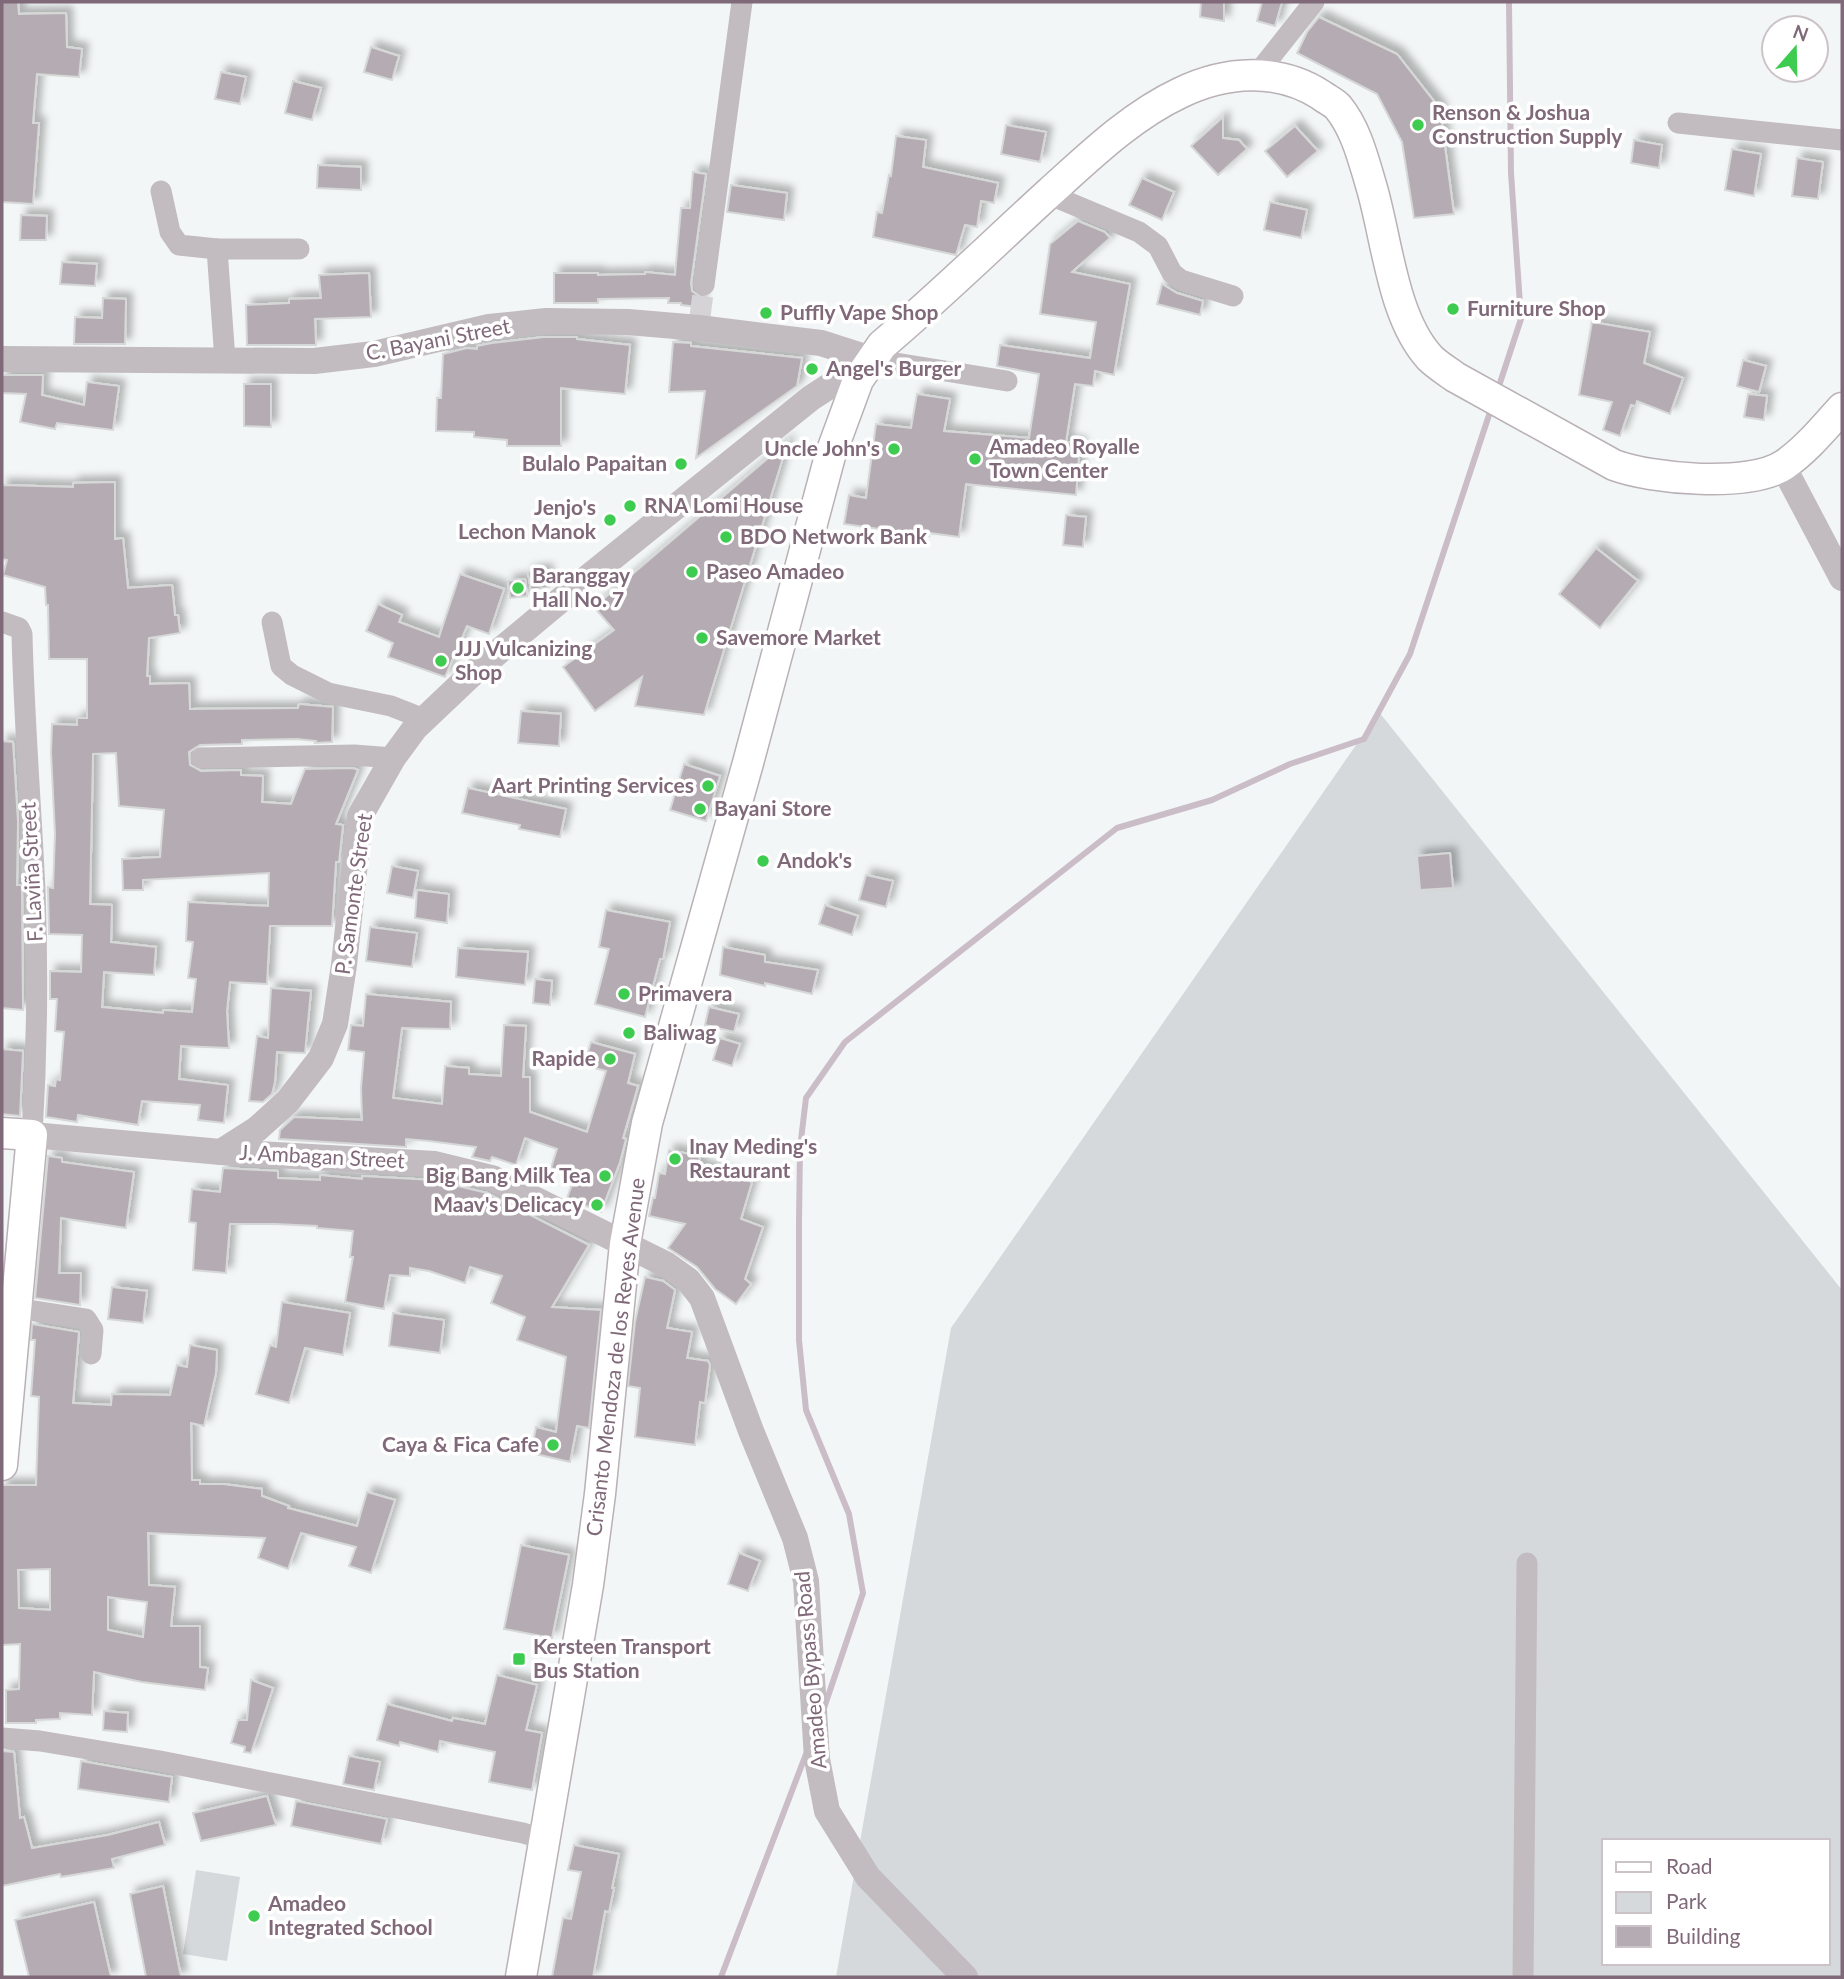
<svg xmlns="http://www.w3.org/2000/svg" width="1844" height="1979" font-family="Lato,sans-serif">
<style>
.green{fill:#d5d9dc;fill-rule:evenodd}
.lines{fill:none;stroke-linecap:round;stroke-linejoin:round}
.stream{stroke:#cabdc8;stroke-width:6}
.building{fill:#b5abb2;stroke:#d6d8d7;stroke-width:2;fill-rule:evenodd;filter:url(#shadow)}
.minor-tunnel{stroke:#d6d3d7;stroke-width:21;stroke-dasharray:21 10;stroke-linecap:butt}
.secondary-casing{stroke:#b9b1b6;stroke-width:33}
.minor{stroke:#c2bcc0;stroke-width:21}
.tertiary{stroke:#c2bcc0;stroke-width:26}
.secondary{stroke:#fff;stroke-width:30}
.poi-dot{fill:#3dcc4f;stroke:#fff;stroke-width:2.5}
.labels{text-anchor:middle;stroke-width:7;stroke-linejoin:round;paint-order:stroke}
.poi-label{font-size:21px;font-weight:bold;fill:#806979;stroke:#fff;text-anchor:start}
.street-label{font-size:21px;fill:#806979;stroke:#fff}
</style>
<defs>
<filter id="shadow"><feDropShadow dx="6" dy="-6" stdDeviation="3.5" flood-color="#0004"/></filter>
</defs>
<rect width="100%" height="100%" fill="#f3f6f6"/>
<g class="green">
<path d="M1379 712 1842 1290V1977H836L951 1328ZM1604 1841H1828V1963H1604Z"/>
<polygon points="196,1870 240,1877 227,1961 183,1954"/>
</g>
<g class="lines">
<g class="stream">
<polyline points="1497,392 1521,319 1511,173 1509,2"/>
<polyline points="824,1708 863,1593 849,1514 806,1410 799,1340 799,1222 800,1148 806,1098 845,1042 1117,828 1212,800 1290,764 1364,739 1410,654 1492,406"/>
<polyline points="721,1977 806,1754"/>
</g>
</g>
<g class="building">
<polygon points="2,2 18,2 19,14 66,13 67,47 82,49 79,77 37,74 33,123 39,123 33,204 2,202"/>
<polygon points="1201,2 1224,2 1224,21 1200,17"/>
<polygon points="1262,2 1282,2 1275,26 1257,21"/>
<polygon points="1319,17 1397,54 1440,109 1454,214 1414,218 1402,142 1377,94 1297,53 1307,32"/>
<polygon points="371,47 399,56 392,80 364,72"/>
<polygon points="221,72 246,77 240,104 215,99"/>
<polygon points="293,81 321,88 312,120 285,113"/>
<polygon points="1223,117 1223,138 1239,140 1247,149 1218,175 1191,146"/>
<polygon points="1006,125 1046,132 1040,162 1001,154"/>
<polygon points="1295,126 1318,151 1287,177 1265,151"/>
<polygon points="896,136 926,140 923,167 998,183 994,203 981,201 977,227 965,225 956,255 873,237 877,212 882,213 889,175 891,176"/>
<polygon points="1634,140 1662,145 1659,168 1631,163"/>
<polygon points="1732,149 1761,154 1754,196 1725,190"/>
<polygon points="1797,158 1823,162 1818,199 1792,196"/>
<polygon points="318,165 361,167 361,190 317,188"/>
<polygon points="693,172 706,174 691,283 692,291 700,297 699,307 681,305 681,303 668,303 669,298 598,299 598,303 554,303 554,273 598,273 598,275 645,274 645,272 675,275 681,208 690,208"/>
<polygon points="1142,178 1174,192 1162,220 1129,205"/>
<polygon points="731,185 787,193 784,220 727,212"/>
<polygon points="1270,202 1307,210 1301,238 1264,230"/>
<polygon points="21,215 47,216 46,240 20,240"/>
<polygon points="1078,221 1105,232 1110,238 1072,272 1130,284 1114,375 1095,371 1093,386 1075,384 1066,442 1080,443 1076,495 966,484 959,537 929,533 929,536 844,524 849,495 866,498 876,424 911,428 917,394 950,399 944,431 1029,438 1039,374 997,366 1000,345 1090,358 1096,322 1040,314 1050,244"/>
<polygon points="62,262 97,264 95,286 60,284"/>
<polygon points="369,273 371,317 315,319 316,345 247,345 246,305 289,303 289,299 321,298 319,275"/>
<polygon points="1162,284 1177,293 1203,301 1200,315 1157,304"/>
<polygon points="103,298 126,299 125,344 74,344 75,317 102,318"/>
<polygon points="1592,322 1650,332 1644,363 1683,378 1670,414 1637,401 1636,406 1631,405 1620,436 1603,430 1612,402 1579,395"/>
<polygon points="544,337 577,337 577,339 630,345 625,394 561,388 561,446 507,446 507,440 474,437 474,432 436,431 437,398 441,398 443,354 467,348 477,349 477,346 492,343"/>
<polygon points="673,342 691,343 691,346 802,358 797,386 696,458 705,391 669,392"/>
<polygon points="1743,360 1766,366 1759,392 1737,386"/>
<polygon points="2,375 43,375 42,395 84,405 87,382 119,386 113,430 57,423 55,429 20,422 26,394 2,393"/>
<polygon points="244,384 271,384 271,427 244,426"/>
<polygon points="1748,394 1767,396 1764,420 1744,417"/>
<polygon points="788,441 704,715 635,706 642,677 595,711 563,667 614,630 594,607"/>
<path d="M115 482V539L123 538 128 588 172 585 175 615H178L180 633 149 638 147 676H150V684L189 683 190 709 298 708 299 704 333 707 332 742 315 743 316 741 297 739 242 740V744L200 745 189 752 190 765 201 771 241 770V775L263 776 262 802 291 804 305 769 353 768 358 770 336 824 343 825 339 862H336L332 926H270L267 984 230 982 227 1011 229 1048 181 1046 179 1079 228 1085 224 1123 198 1120 200 1105 142 1101 138 1125 78 1115 77 1122 46 1117 48 1085 55 1086 56 1079 60 1080 64 1032 55 1031 57 999H50V971L81 972 82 935 49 934 48 887 53 888 55 834 51 752 52 724 77 725V718H87V659H49L48 605H46L45 587 3 575 7 560 2 559V485L73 487V483ZM116 753 119 806 164 810 160 857 122 859 123 890H143V880L269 873 268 906 188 902 186 941 193 942 188 978 196 979 192 1012 163 1010V1013L102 1007 104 972 154 975 156 947 111 942 112 905 90 904 93 754Z"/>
<polygon points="1066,515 1086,517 1083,547 1063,545"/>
<polygon points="1596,548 1638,581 1600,628 1559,594"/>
<polygon points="546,570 549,587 531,590 528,572"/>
<polygon points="460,574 504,589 489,634 467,626 445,677 388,657 393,643 366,631 378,604 402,615 399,622 439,637"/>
<polygon points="525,579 527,596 510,598 508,581"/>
<polygon points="521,711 561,714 559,746 518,743"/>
<polygon points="2,741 13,742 18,822 17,885 22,885 22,891 23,1010 2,1008"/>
<polygon points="684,764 720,776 706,821 670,810"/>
<polygon points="468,788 566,809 560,837 519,829 520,825 462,813"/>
<polygon points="1450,853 1453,888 1420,890 1417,856"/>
<polygon points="392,866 418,871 413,898 387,893"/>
<polygon points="866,875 893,881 886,907 859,900"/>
<polygon points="417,890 449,894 447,923 415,918"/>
<polygon points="825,905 858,916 852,935 819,924"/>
<polygon points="606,910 670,922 663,959 660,959 645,1017 595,1004 609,949 599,947"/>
<polygon points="370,927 417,933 412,967 366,961"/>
<polygon points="723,947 765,955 765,962 818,970 812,994 765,983 765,986 720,975"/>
<polygon points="458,948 528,952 525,985 456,977"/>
<polygon points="535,979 552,981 550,1005 533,1003"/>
<polygon points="271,988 311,991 305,1053 277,1052 275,1082 272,1094 263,1102 249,1101 257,1036 268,1038"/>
<polygon points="366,994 451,1002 450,1029 402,1028 393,1098 442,1104 445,1066 469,1068 469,1074 501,1076 504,1025 526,1026 523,1077 530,1077 530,1112 587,1132 606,1071 584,1065 591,1042 635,1054 628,1083 638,1086 623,1138 626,1139 620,1162 601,1212 567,1198 575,1177 551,1168 557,1149 525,1138 516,1165 492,1157 490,1161 472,1157 476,1147 429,1141 406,1139 406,1147 279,1139 280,1130 294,1117 362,1120 361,1088 364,1052 348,1050 351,1025 363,1026"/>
<polygon points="709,1007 739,1014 734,1032 705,1025"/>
<polygon points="720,1038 740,1044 732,1066 713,1060"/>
<polygon points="2,1049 23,1051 20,1116 2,1114"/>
<polygon points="669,1150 700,1156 698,1165 752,1182 741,1219 763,1227 745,1279 751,1284 736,1304 715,1289 697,1267 668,1248 685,1224 649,1216 653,1198 655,1198 659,1173 665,1174"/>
<polygon points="48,1156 62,1158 62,1162 134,1172 126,1228 61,1218 59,1273 81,1273 80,1305 35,1298"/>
<polygon points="223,1168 278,1171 278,1178 320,1180 320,1175 362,1179 362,1176 433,1180 487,1193 589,1245 552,1307 601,1310 589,1428 577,1426 570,1462 531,1453 536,1427 556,1432 566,1357 517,1340 525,1317 491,1303 502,1276 470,1267 465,1283 429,1271 410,1268 410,1276 390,1275 384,1309 345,1302 353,1257 350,1257 353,1231 317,1228 317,1226 275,1224 230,1224 226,1273 193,1270 196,1223 189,1222 192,1189 220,1192"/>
<polygon points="645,1277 663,1281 675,1290 667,1328 692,1332 687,1358 708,1361 710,1365 705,1403 700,1402 695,1445 635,1437 640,1388 628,1386 635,1322"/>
<polygon points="112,1287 147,1291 143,1323 108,1319"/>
<polygon points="282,1302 350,1313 343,1355 305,1348 289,1403 256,1394 270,1345 276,1347"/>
<polygon points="393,1313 444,1320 440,1353 389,1346"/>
<path d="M32 1324 79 1332 73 1403 111 1405 112 1394 170 1395 177 1365 187 1367 190 1345 217 1350 216 1373 204 1426 191 1423 192 1480H200V1484H223L262 1489V1496L289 1506 288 1508 357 1526 367 1492 395 1500 371 1573 349 1566 356 1547 301 1533 288 1569 258 1558 265 1538 148 1533 149 1585 175 1587 171 1626H200V1667L208 1668 205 1690 142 1682 94 1672 92 1715 60 1713V1719L36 1720V1723H6V1690L19 1689 20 1644 2 1645V1485H36L39 1397 31 1396 35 1340H31ZM50 1569V1610L19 1608 18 1570ZM108 1597 147 1602 143 1637 108 1630Z"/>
<polygon points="521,1545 569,1555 552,1638 504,1629"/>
<polygon points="739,1553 760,1561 748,1591 728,1584"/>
<polygon points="497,1675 537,1685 526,1730 542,1733 532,1790 489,1782 495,1752 440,1741 438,1752 400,1742 399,1746 377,1740 387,1704 452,1721 453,1718 485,1724"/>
<polygon points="251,1680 273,1688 251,1753 244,1752 245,1747 231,1743 238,1720 247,1720"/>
<polygon points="104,1711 128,1713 127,1732 103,1730"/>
<polygon points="2,1751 14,1752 20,1818 24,1817 32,1848 108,1835 159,1822 165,1845 112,1859 114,1868 61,1877 60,1874 2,1886"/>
<polygon points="349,1756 380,1762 374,1790 343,1784"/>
<polygon points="81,1761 172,1777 169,1802 78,1789"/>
<polygon points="267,1796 276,1825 201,1841 193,1813"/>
<polygon points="296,1801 387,1819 381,1844 291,1826"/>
<polygon points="574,1845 619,1854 612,1888 614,1888 609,1912 605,1911 593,1977 552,1977 563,1918 571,1919 581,1872 568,1870"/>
<polygon points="163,1886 181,1977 146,1977 130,1894"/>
<polygon points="94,1902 111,1977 29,1977 15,1920"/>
</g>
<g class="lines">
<polyline class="minor-tunnel" points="700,317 704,285"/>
<defs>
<g id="secondary">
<polyline points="2,1133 32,1135 2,1465"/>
<path d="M521 1977 588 1585 600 1494 625 1244 647 1123 748 763 830 456 858 380 882 345C940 296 994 243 1050 192 1090 156 1131 116 1180 93 1225 71 1278 67 1321 95 1326 99 1333 102 1338 107 1356 129 1363 158 1371 185 1387 238 1392 317 1430 358 1437 365 1447 371 1455 377L1614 465C1651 479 1750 488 1784 465 1806 450 1824 428 1842 408"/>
</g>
</defs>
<use href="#secondary" class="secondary-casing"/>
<g class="minor">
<polyline points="1257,74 1314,2"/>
<polyline points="1678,123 1842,140"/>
<polyline points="161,191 170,232 179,245 217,249 225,360"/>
<polyline points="1048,194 1139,232 1158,246 1172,273 1181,280 1233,296"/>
<polyline points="217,249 299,249"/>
<polyline points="704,285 742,2"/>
<polyline points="871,359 1007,381"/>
<path d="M2 622 19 628 22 634C24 720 31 805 35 890 38 972 37 1054 32 1135"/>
<polyline points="272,622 281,666 292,675 328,693 391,706 424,719"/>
<polyline points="201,758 354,755 393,758"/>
<polyline points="16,1308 86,1319 93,1330 91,1354"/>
<polyline points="2,1738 40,1741 160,1761 523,1833 546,1840"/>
<polyline points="1523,1977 1527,1563"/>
</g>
<g class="tertiary">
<polyline points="2,359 314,361 374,354 489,327 546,321 628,322 699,328 821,343 871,359"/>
<polyline points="1783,466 1842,578"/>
<polyline points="32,1135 221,1152 435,1164 492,1178 667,1265 688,1280 702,1298 751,1431 795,1538 806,1581 817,1759 827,1811 868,1877 965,1977"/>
<polyline points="221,1152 257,1129 288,1101 321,1058 335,1024 344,965 360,816 393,758 415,728 473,673 581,583 811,398 871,359"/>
</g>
<use href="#secondary" class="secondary"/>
</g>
<g class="poi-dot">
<circle cx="1418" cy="125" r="7"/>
<circle cx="1453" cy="309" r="7"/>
<circle cx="766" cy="313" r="7"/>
<circle cx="812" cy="369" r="7"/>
<circle cx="894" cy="449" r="7"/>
<circle cx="975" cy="459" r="7"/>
<circle cx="681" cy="464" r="7"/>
<circle cx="630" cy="506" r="7"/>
<circle cx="610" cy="520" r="7"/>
<circle cx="726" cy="537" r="7"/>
<circle cx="692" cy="572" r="7"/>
<circle cx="518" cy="588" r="7"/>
<circle cx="702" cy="638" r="7"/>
<circle cx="441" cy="661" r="7"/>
<circle cx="708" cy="786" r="7"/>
<circle cx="700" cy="809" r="7"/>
<circle cx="763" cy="861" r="7"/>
<circle cx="624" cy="994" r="7"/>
<circle cx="629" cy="1033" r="7"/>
<circle cx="610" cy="1059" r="7"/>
<circle cx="675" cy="1159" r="7"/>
<circle cx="605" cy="1176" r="7"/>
<circle cx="597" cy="1205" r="7"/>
<circle cx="553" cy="1445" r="7"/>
<rect x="512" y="1652" width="14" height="14" rx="3.5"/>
<circle cx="254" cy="1916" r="7"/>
</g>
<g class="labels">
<g class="poi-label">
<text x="1432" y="120">Renson &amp; Joshua<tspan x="1432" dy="24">Construction Supply</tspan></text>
<text x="1467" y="316">Furniture Shop</text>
<text x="780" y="320">Puffly Vape Shop</text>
<text x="826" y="376">Angel's Burger</text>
<text x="989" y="454">Amadeo Royalle<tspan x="989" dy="24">Town Center</tspan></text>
<text x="880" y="456" text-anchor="end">Uncle John's</text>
<text x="667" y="471" text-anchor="end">Bulalo Papaitan</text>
<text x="644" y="513">RNA Lomi House</text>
<text x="596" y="515" text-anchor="end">Jenjo's<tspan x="596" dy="24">Lechon Manok</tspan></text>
<text x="740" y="544">BDO Network Bank</text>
<text x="706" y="579">Paseo Amadeo</text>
<text x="532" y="583">Baranggay<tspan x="532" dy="24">Hall No. 7</tspan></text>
<text x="716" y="645">Savemore Market</text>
<text x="455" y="656">JJJ Vulcanizing<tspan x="455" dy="24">Shop</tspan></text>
<text x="694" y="793" text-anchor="end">Aart Printing Services</text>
<text x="714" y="816">Bayani Store</text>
<text x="777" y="868">Andok's</text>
<text x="638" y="1001">Primavera</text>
<text x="643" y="1040">Baliwag</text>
<text x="596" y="1066" text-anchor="end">Rapide</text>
<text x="689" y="1154">Inay Meding's<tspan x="689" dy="24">Restaurant</tspan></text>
<text x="591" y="1183" text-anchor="end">Big Bang Milk Tea</text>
<text x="583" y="1212" text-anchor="end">Maav's Delicacy</text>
<text x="539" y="1452" text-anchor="end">Caya &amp; Fica Cafe</text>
<text x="533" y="1654">Kersteen Transport<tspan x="533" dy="24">Bus Station</tspan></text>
<text x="268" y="1911">Amadeo<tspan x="268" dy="24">Integrated School</tspan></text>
</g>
<g class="street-label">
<text transform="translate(438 340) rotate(-11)" y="7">C. Bayani Street</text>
<text transform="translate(32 872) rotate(-93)" y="7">F. Laviña Street</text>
<text transform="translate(354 894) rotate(-82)" y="7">P. Samonte Street</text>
<text transform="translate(322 1157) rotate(3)" y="7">J. Ambagan Street</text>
<text transform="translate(616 1357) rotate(-83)" y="7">Crisanto Mendoza de los Reyes Avenue</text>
<text transform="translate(811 1670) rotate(-95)" y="7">Amadeo Bypass Road</text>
</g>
</g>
<rect width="1844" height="1979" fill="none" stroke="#806979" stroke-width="7"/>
<rect x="1602" y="1839" width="228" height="126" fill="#ffffff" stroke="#ccc3c9" stroke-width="2"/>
<rect x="1616" y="1862" width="35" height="10" fill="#ffffff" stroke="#ccc3c9" stroke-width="2"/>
<text x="1666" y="1874" font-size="21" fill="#806979">Road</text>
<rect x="1616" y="1892" width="35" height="21" fill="#d5d9dc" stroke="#ccc3c9" stroke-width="2"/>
<text x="1666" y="1909" font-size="21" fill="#806979">Park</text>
<rect x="1616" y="1926" width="35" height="21" fill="#b5abb2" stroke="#ccc3c9" stroke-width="2"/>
<text x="1666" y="1944" font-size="21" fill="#806979">Building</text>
<g transform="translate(1795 49) rotate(20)"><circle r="33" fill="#ffffff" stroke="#ccc3c9" stroke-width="2"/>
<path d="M0-5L12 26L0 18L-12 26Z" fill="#3dcc4f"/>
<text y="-10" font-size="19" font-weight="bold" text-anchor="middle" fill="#806979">N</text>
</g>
</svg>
